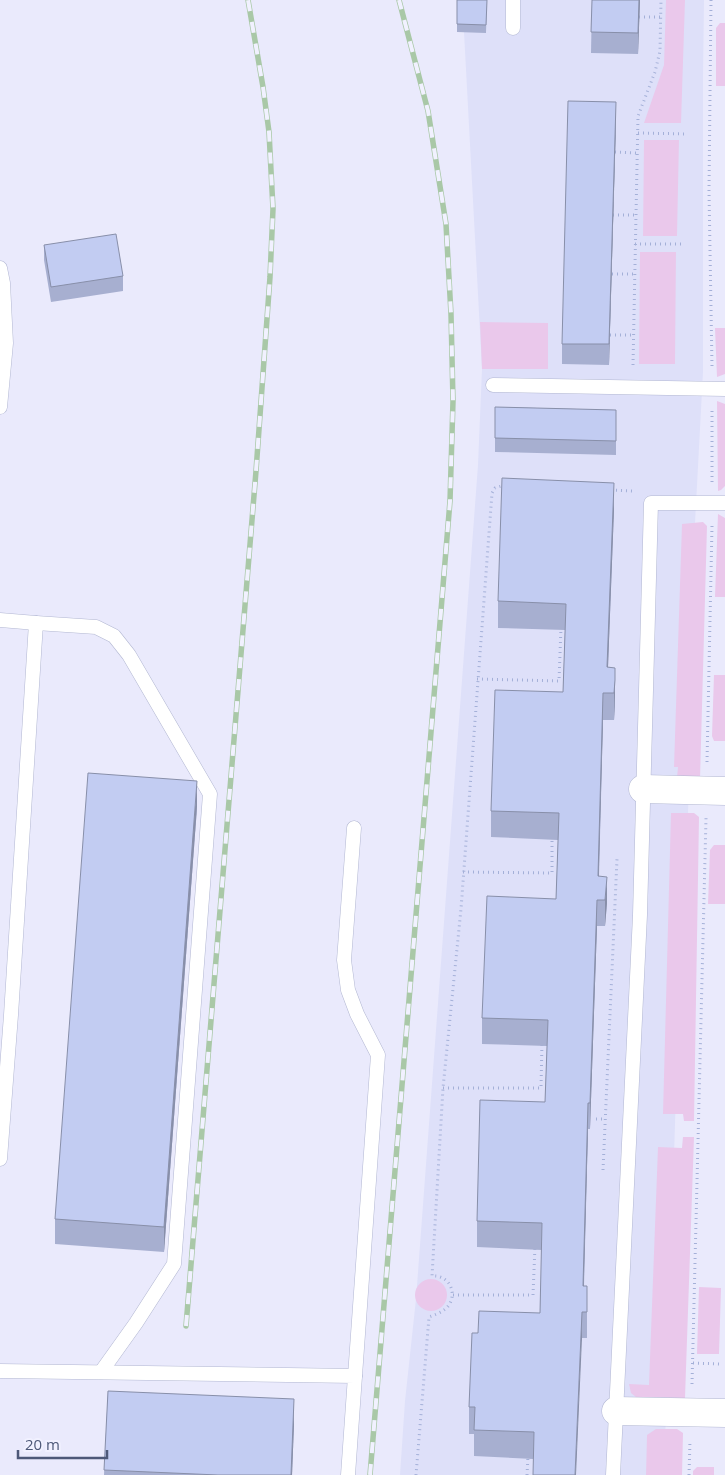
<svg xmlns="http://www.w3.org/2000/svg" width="725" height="1475" font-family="'Open Sans',sans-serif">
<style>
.residential{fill:#dee0f9}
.green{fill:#eac8eb}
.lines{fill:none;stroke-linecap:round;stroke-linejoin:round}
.service-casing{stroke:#b2b7d2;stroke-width:15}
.minor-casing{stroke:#b2b7d2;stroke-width:29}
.path{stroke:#a4b0d8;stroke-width:3;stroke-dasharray:1 4;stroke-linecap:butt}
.service{stroke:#fff;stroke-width:14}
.minor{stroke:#fff;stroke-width:28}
.rail-casing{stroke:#a9c8a7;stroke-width:5.5}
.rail{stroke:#f1f1ff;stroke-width:4;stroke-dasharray:11;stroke-linecap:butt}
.wall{fill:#a7afd0}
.shaded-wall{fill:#888fa9}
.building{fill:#c2ccf2;stroke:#888fa9}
</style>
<rect width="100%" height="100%" fill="#eaeafc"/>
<polygon class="residential" points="458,0 704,0 703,76 703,372 695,523 688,814 676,1092 664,1475 400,1475 405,1401 416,1299 478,465 482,369 464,32 457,32"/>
<g class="green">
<polygon points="666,0 685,0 681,123 644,123 664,65"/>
<polygon points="720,23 725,23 725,86 716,86 716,28"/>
<polygon points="644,140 679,140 677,236 643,236"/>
<polygon points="640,252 676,252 675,364 639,364"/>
<polygon points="480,322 548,323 548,369 482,369"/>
<polygon points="715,328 725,328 725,374 717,377"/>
<polygon points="717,401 725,404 725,486 721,490 718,491"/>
<polygon points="718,514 725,518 725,597 715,597"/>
<polygon points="703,522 707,526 700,779 677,778 678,767 674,767 682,524"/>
<polygon points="714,675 725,675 725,741 714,741 712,736"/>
<polygon points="671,813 694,813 699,817 694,1121 684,1121 683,1114 663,1114"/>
<polygon points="714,845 725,845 725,904 708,904 710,850"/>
<polygon points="683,1137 694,1137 685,1398 636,1397 631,1393 629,1384 649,1385 658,1147 682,1148"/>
<circle cx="431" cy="1295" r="16"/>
<polygon points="699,1287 721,1288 719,1354 697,1354"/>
<polygon points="656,1429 677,1429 683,1433 682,1475 646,1475 647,1435"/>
<polygon points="697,1467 714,1467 714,1475 693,1475 693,1471"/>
</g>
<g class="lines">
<defs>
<g id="service">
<polyline points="513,28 513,0"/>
<polyline points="0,268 3,283 6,343 0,407"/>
<polyline points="493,385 725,389"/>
<polyline points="0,620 36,623 11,1015 0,1159"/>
<polyline points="36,623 96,627 114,636 129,655 210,794 174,1264 136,1323 101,1372"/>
<polyline points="354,828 344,960 348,990 357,1014 378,1055 355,1376"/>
<polyline points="0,1371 355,1376 348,1475"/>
<polyline points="613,1475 640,915 651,503 725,503"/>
</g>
<g id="minor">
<polyline points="643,789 725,791"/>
<polyline points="616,1411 725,1413"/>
</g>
</defs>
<use href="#service" class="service-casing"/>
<use href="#minor" class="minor-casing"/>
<g class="path">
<polyline points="711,0 709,191 712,367"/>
<polyline points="639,17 660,17"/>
<polyline points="638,133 688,134"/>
<polyline points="615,152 637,153"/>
<polyline points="613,215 636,215"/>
<polyline points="635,244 685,244"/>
<polyline points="612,274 635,274"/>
<polyline points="610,335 633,335"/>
<polyline points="633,365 638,116 655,72 660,51 661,0"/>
<polyline points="712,411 712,482"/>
<polyline points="611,490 632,491"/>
<polyline points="477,679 559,681 561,627"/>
<polyline points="707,762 712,526"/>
<polyline points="463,872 552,873 552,835"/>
<polyline points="443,1088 541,1088 542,1042"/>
<polyline points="596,1119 605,1119"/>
<polyline points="603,1170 617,859"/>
<polyline points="453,1295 533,1295 535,1246"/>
<polyline points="693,1363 719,1364"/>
<polyline points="692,1384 706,818"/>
<path d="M416 1475 429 1317C434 1315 440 1313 444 1310 456 1302 455 1282 440 1277 438 1276 435 1276 432 1276L443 1088 461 909 492 493 495 488 505 485"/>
<polyline points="527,1475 528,1456"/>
<polyline points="689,1475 690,1440"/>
</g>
<use href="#service" class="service"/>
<use href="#minor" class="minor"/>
<defs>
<g id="rail">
<polyline points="186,1326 256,471 270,277 273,209 269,132 263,87 248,0"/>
<polyline points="370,1475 450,501 453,401 451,314 446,224 428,111 399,0"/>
</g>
</defs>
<use href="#rail" class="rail-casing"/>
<use href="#rail" class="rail"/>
</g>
<g class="wall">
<polygon points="457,0 487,0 486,33 457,32"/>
<polygon points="592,0 640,0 638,54 591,53"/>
<polygon points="616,122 609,365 562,364 562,344"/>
<polygon points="44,245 123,276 123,291 51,302 44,260"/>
<polygon points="495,407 616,410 616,455 495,452"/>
<polygon points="614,509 608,667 615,668 615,707 614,720 603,720 599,876 607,903 605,926 597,926 590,1129 588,1129 584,1286 587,1313 587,1338 582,1338 533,1459 474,1456 474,1434 469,1434 469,1407 478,1333 540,1313 542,1250 477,1247 477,1221 545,1102 547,1046 482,1044 482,1018 556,899 558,840 491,837 491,811 563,692 565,630 498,628 498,601"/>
<polygon points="197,807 164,1252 55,1244 55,1219"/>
<polygon points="108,1391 294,1424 292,1475 104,1475"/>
</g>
<g class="shaded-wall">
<polygon points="639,0 640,0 638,54 638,33"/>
<polygon points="616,102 616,122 609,365 609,344"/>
<polygon points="614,483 614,509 607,693 607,667"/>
<polygon points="615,668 615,694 614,720 614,693"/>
<polygon points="603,693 603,720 598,903 598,876"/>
<polygon points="197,781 197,807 164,1252 164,1227"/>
<polygon points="607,877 607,903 605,926 605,900"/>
<polygon points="597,900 597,926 590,1129 590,1103"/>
<polygon points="588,1103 588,1129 583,1313 583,1286"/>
<polygon points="582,1312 582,1338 576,1475 575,1475"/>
<polygon points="294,1399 294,1424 292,1475 291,1475"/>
</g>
<g class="building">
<polygon points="457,0 487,0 486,25 457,24"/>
<polygon points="592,0 639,0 638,33 591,32"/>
<polygon points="568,101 616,102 609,344 562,344"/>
<polygon points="116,234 123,276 51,287 44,245"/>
<polygon points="495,407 616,410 616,441 495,438"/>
<polygon points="502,478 614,483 607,667 615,668 615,680 614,693 603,693 598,876 607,877 605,900 597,900 590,1103 588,1103 583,1286 587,1286 587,1312 582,1312 575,1475 533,1475 534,1432 474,1430 475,1407 469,1407 472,1333 478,1333 479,1311 540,1313 542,1223 477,1221 480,1100 545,1102 548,1020 482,1018 487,896 556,899 559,813 491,811 495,690 563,692 566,604 498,601"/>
<polygon points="88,773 197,781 164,1227 55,1219"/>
<polygon points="108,1391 294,1399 291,1475 218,1475 104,1470"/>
</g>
<path d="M18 1450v8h89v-8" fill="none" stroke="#4d5878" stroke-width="2.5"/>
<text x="25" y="1450" font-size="15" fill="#4d5878" stroke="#f1f1ff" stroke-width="4" paint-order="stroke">20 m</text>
</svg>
